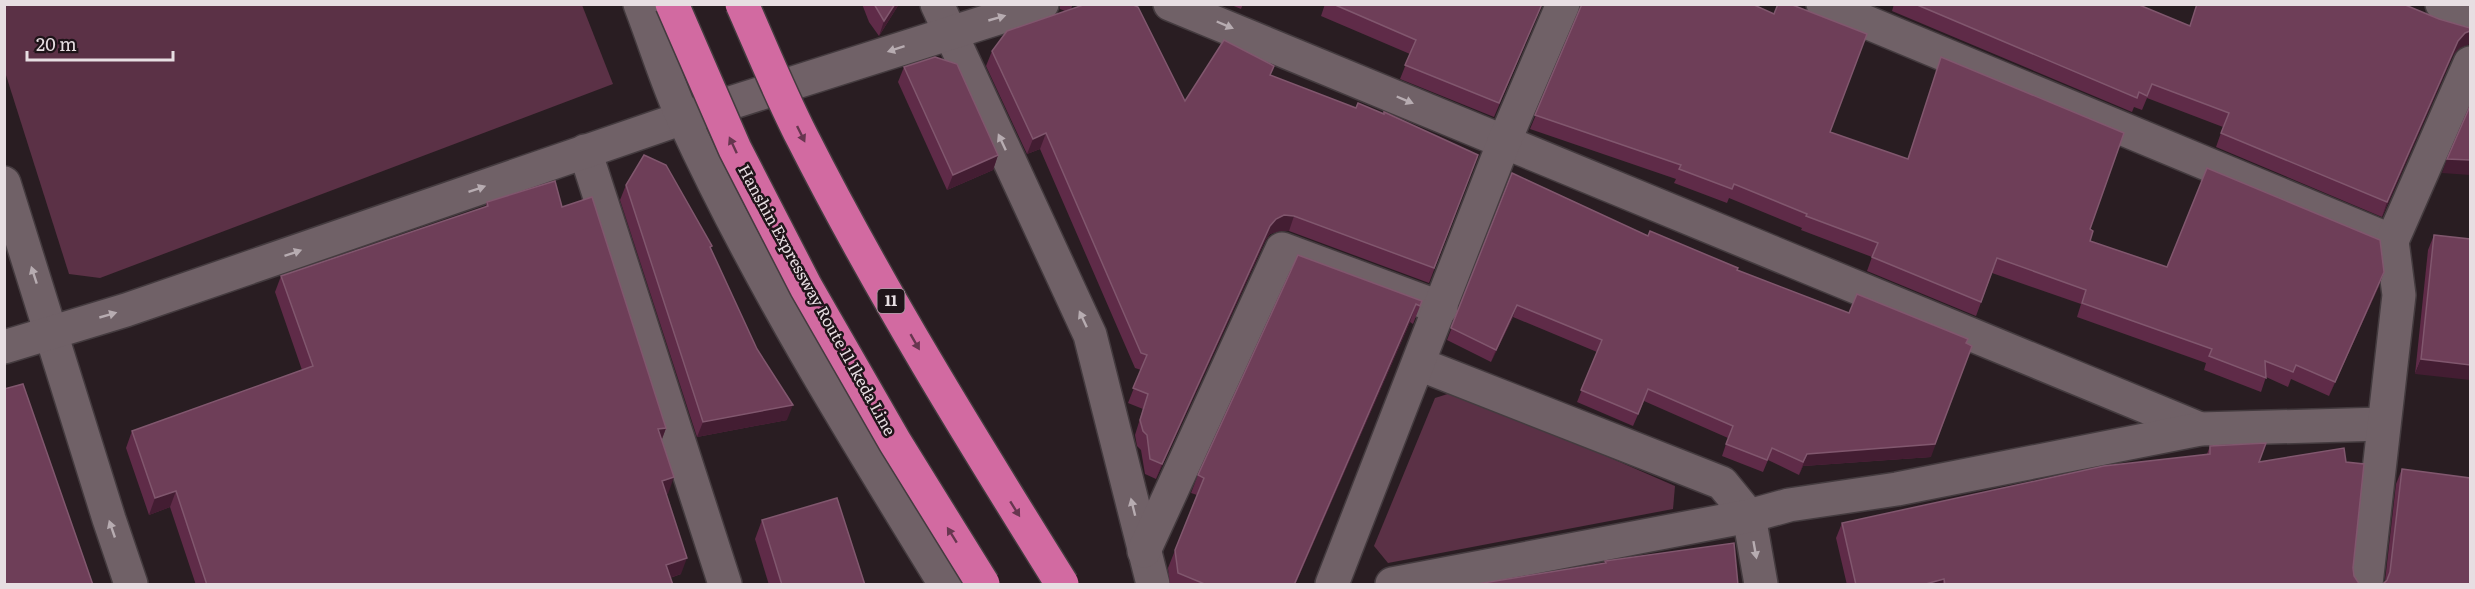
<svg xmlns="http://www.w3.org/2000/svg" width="2475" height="589" font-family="Literata,serif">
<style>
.green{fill:#5b3146}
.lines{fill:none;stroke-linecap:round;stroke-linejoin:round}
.minor-casing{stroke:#443b3f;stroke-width:36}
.tertiary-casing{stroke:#443b3f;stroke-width:36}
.minor{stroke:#706167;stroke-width:33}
.tertiary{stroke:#706167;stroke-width:33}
.motorway-bridge-casing{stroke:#443b3f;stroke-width:36;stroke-linecap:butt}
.motorway-bridge{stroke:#d26aa1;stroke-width:33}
.wall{fill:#5f2b48}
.shaded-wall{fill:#431d32}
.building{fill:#6e3e58;stroke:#81576e;stroke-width:1.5}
.oneway{fill:#b7acb1}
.oneway2{fill:#67364f}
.labels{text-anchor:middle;stroke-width:5;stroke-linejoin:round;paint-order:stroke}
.shield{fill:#1f1419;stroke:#aba1a6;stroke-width:1.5}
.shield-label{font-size:15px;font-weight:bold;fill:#e7dee2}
.street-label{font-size:16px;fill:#e7dee2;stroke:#1f1419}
</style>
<rect width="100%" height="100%" fill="#291d22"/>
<g class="green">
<polygon points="4,5 582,5 613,84 100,278 69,274 5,72"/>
<polygon points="1457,391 1675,486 1673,509 1388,563 1374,546 1435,398"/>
</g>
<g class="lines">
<defs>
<g id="minor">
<polyline points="937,4 1090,335 1153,584"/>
<polyline points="1170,4 2200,429"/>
<polyline points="1823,4 2392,241"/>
<polyline points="2442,4 2470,21"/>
<polyline points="585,151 725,584"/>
<polyline points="4,183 109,519 131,584"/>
<polyline points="4,347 126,310 683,118 1042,4"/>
<polyline points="1419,364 1722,483 1749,516 1761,584"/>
<polyline points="1144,551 1282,249 1441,308"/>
<polyline points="1332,584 1504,142 1563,4"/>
<polyline points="1392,584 1749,516 1789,505 1897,489 2200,429 2383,424"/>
<polyline points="2366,584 2399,295 2392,241 2470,63"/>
</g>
<path id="tertiary" d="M640 4C655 43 667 83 684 120 758 281 852 433 945 584"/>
</defs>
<use href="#minor" class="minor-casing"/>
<use href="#tertiary" class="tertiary-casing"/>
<use href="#minor" class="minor"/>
<use href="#tertiary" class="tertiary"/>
<defs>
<g id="motorway-bridge">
<polyline points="672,4 735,149 806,287 895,442 983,584"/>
<path d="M742 4C762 49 780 94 802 137 880 291 971 438 1062 584"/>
</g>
</defs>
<use href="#motorway-bridge" class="motorway-bridge-casing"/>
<use href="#motorway-bridge" class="motorway-bridge"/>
</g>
<g class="wall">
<polygon points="862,4 899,4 879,36 869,22"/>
<polygon points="1060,4 1073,4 1071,9 1185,101 1270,75 1478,155 1429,283 1289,231 1279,231 1270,234 1265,241 1156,479 1145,474 1141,450 1137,446 1135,435 1143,409 1128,403 1141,370 1135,368 1040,149 1027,154 986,66 992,51 1065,11 1060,9"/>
<polygon points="1229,4 1243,4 1241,9"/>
<polygon points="1325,4 1542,4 1494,117 1400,79 1410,54 1321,16"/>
<polygon points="1581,4 1752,4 1830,132 2090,229 2090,241 2167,267 2379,286 2329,396 2291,379 2288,387 2266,377 2261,392 2204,370 2206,363 2077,317 2081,304 1992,273 1976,316 1867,271 1872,257 1801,230 1802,228 1729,198 1727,203 1674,183 1676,179 1530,129 1581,8"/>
<polygon points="1894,4 2137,4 2189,26 2439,19 2470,28 2470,45 2469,44 2459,48 2453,55 2382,217 2216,147 2223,127 2147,98 2142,110 2134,107 2132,112 1892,11"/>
<polygon points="904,67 998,155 993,170 947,190 898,82"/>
<polygon points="1512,173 1648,236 1737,270 1931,457 1803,466 1799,475 1768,460 1763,472 1722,456 1728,438 1644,401 1633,426 1577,402 1597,352 1513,317 1491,362 1447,340"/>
<polygon points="626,185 711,249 787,420 697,437 620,200"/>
<polygon points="487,202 562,207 666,428 662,439 668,494 666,494 681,574 670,578 673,585 196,585 170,507 149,515 126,448 132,431 302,370 275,292 281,276 485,208"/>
<polygon points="2434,235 2470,239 2415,374 2428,250"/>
<polygon points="1422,301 1413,324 1410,322 1295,585 1170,585 1168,568 1197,495 1191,493 1198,475"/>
<polygon points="2210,446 2259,462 2353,568 2354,576 2360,585 1847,585 1836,538 1842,523 2207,454"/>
<polygon points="2402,469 2470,478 2385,581 2396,484"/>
<polygon points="762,520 865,585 769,585 755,539"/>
</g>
<g class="shaded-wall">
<polygon points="895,4 899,4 879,36 884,21"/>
<polygon points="2470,31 2470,39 2469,44 2459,48 2453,55 2382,217 2387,202 2458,41 2465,33"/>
<polygon points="1046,133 1040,149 1027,154 1033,139"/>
<polygon points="998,155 993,170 947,190 953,175"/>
<polygon points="2447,159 2470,160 2470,175 2442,173"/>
<polygon points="1284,215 1294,216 1289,231 1279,231 1270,234 1265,241 1156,479 1162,464 1270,226 1276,219"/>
<polygon points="2384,272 2379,286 2329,396 2335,382"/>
<polygon points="1416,304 1410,322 1295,585 1294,585"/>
<polygon points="1517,305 1513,317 1491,362 1496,350"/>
<polygon points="1972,346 1931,457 1803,466 1799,475 1807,454"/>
<polygon points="2421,359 2470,365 2470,380 2415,374"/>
<polygon points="793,405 787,420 697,437 703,422"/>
<polygon points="666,428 660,444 658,429"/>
<polygon points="674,477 668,494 656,498 662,481"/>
<polygon points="176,491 170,507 149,515 155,498"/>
<polygon points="687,558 681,574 660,581 666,565"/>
<polygon points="1944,579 1942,585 1922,585"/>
</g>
<g class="building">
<polygon points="874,4 895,4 884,21"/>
<polygon points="1086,4 1131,4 1138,7 1185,101 1224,40 1274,66 1270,75 1356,108 1358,103 1384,114 1384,112 1478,155 1434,268 1294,216 1284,215 1276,219 1270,226 1162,464 1150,459 1147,435 1143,431 1140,420 1148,394 1133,388 1147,355 1141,353 1046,133 1033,139 992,51 1007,31"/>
<polygon points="1333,4 1542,4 1499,103 1405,65 1416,40"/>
<polygon points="1582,4 1752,4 1774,14 1778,4 1790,4 1867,34 1830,132 1908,159 1941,57 2124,133 2090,229 2093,231 2090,241 2167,267 2207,168 2380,240 2384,272 2335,382 2296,365 2293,372 2265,361 2266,378 2209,356 2212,349 2082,303 2086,290 1997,258 1981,302 1872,257 1878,243 1806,216 1807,214 1734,184 1732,189 1679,169 1681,165 1535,115"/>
<polygon points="1915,4 2137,4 2190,26 2197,4 2403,4 2439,19 2470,28 2470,31 2465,33 2458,41 2387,202 2221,133 2229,113 2152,84 2147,96 2139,92 2137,98"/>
<polygon points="935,57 957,64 998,155 953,175 904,67"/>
<polygon points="2470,106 2470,160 2447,159"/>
<polygon points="644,155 666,165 712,246 710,247 757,349 793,405 703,422 626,185"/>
<polygon points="1512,173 1648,236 1650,231 1738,268 1737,270 1849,313 1857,294 1968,339 1966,343 1972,346 1935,444 1807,454 1803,462 1772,448 1767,460 1726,444 1733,426 1648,389 1638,414 1581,390 1602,340 1517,305 1496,350 1451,328"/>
<polygon points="555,181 562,207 592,197 666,428 658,429 674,477 662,481 687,558 666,565 673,585 207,585 176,491 155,498 132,431 313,366 281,276 488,206 487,202"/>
<polygon points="2434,235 2470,239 2470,365 2421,359"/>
<polygon points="1298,255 1422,301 1420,306 1416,304 1294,585 1207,585 1178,573 1175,550 1204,478 1198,475"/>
<polygon points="23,384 93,585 5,585 4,582 4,389"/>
<polygon points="2266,443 2259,462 2344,448 2346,462 2364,464 2353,568 2354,576 2360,585 1945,585 1944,579 1922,585 1856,585 1842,523 2104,466 2210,454 2210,446"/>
<polygon points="2402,469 2470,478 2470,585 2382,585 2387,580 2390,572"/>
<polygon points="837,498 865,585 782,585 762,520"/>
<polygon points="1734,543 1738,585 1471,585 1606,563 1605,561"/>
</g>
<defs><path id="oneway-solid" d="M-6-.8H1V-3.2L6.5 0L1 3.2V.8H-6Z" transform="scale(1.5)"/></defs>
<g class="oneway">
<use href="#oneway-solid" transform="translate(997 18) rotate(-16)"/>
<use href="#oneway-solid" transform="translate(1225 25) rotate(23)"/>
<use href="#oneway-solid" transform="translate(896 49) rotate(162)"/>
<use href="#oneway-solid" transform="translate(1405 100) rotate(23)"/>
<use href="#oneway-solid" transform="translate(1002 142) rotate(-115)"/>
<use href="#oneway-solid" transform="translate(477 189) rotate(-19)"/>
<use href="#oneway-solid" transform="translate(293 253) rotate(-19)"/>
<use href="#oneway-solid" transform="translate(34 275) rotate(-108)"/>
<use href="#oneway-solid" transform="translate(108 315) rotate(-16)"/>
<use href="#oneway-solid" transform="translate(1083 319) rotate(-115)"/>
<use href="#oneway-solid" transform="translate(1133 507) rotate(-104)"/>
<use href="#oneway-solid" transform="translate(112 529) rotate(-109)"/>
<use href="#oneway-solid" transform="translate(1755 550) rotate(80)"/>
</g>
<g class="oneway2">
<use href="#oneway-solid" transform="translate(801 134) rotate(64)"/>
<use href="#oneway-solid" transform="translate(733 145) rotate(-115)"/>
<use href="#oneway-solid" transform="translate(915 342) rotate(60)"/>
<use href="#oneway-solid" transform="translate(1015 509) rotate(58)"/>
<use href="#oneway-solid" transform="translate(952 535) rotate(-122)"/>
</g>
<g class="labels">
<rect class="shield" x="877.5" y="289" width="27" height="24" rx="4.5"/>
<g class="shield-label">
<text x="891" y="306">11</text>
</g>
<g class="street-label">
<text transform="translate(817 300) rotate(61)" y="6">Hanshin Expressway Route 11 Ikeda Line</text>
</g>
</g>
<rect width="2475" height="589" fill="none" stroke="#e7dee2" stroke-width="12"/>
<path d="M27 51v9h146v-9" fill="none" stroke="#e7dee2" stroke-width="3"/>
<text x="36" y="51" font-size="18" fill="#e7dee2" stroke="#1f1419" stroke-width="4.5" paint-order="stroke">20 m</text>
</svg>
